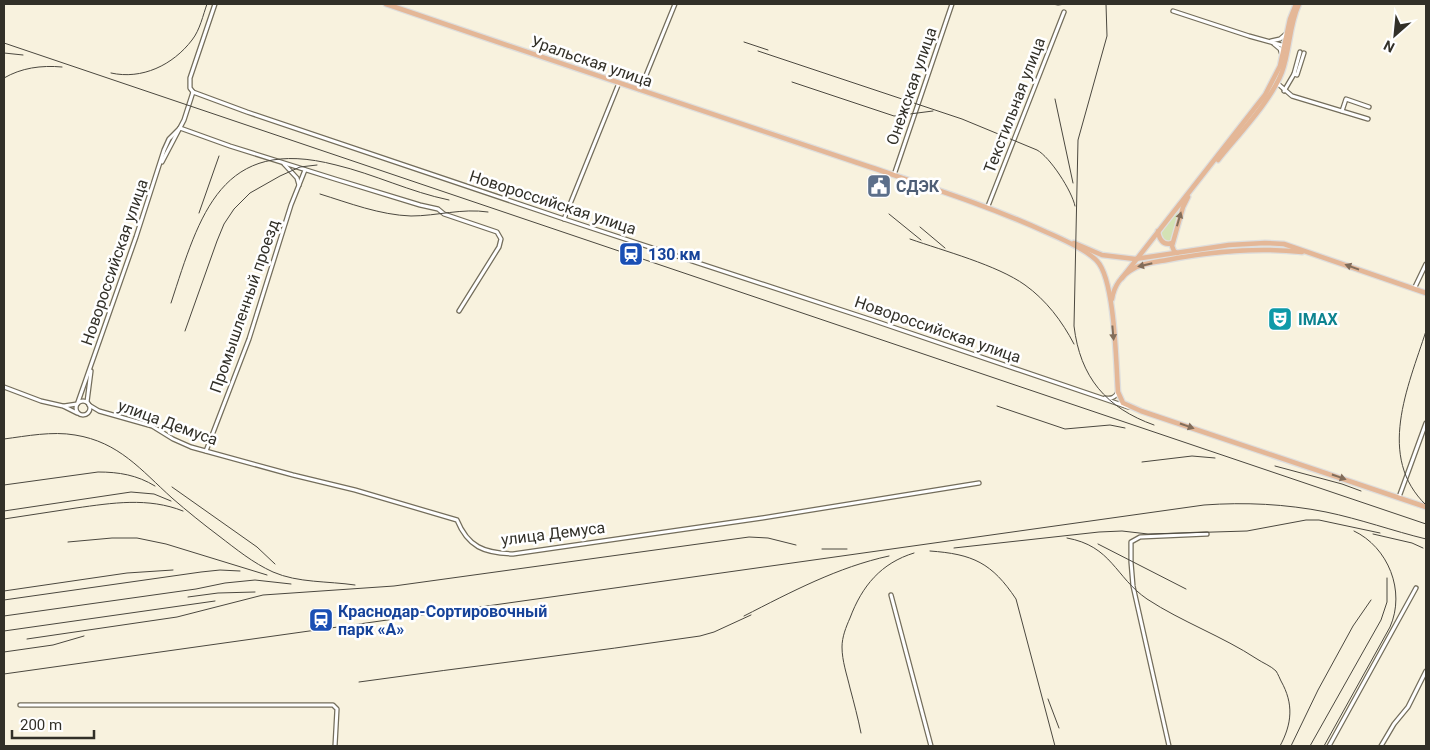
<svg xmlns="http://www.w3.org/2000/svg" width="1430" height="750" font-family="Roboto,sans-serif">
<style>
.green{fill:#d4e2b4}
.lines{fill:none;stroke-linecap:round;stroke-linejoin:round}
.minor-casing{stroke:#736d5b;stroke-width:5.5}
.major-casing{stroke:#dededd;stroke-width:7}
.minor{stroke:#fff;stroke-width:3}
.major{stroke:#e4b797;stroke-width:4.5}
.tram{stroke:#4b483f;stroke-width:1}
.rail{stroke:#4b483f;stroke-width:1}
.oneway{fill:#826d5a}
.labels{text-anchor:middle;stroke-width:5;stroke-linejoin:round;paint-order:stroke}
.street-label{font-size:16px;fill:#323028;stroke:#fff}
.service-label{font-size:16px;font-weight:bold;fill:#4e5e75;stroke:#fff;text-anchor:start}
.transit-label{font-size:16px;font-weight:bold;fill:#164399;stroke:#fff;text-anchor:start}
.culture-label{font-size:16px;font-weight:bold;fill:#0d838f;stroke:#fff;text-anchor:start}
</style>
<rect width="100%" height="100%" fill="#f8f2de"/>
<polygon class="green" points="1178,210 1180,211 1171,242 1167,243 1161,239 1160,232"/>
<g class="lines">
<defs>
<g id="minor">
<polyline points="1173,11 1249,36 1285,46"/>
<polyline points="1271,41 1280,39 1287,33"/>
<polyline points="1274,44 1280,49 1282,55"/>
<polyline points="1294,74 1300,52"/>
<polyline points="1277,83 1292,96 1368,119"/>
<polyline points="640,90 675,4"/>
<polyline points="1284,91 1294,74 1297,75 1304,53"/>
<polyline points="193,92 247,112 564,219 872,320 1128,407"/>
<polyline points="193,92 190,88 190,78 215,4"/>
<polyline points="1342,111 1346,99 1369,107"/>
<polyline points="180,128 230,146 335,179 420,205 438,209 444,214 497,232 501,239 499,247 459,311"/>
<polyline points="162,162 184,120 193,92"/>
<polyline points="284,164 297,178 299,185"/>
<polyline points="894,175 952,4"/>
<polyline points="988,206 1064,12"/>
<polyline points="564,219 619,83"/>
<polyline points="1414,289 1426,264"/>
<polyline points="4,387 41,401 63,406 77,413"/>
<path d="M1105 398C1111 399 1115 398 1118 392"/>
<circle cx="83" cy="408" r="7"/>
<polyline points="78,402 136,237 164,150 169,139 180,128"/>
<polyline points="87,402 91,371"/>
<path d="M89 405 99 411 152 426 173 439 191 447 293 475 355 490 457 520C468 547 484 553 513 554L762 518 979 483"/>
<polyline points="64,406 77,404"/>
<polyline points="206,451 249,339 291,205 305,170"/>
<polyline points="1399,497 1426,423"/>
<polyline points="891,595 931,746"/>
<polyline points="20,705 333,705 337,709 335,746"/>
<polyline points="1169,746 1133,586 1131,562 1131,542 1140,537 1207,534"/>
<polyline points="1329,746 1416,588"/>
<polyline points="1381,746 1394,724 1408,707 1426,671"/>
</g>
<g id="major">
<path d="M386 4C547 59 708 113 870 167 929 187 989 206 1046 232 1060 238 1087 250 1097 261 1115 280 1116 363 1118 392L1123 403 1141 411 1426 507"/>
<path d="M1218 160C1238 135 1271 101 1282 72 1290 50 1289 25 1299 4"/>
<path d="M1158 231C1159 239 1163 246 1172 243"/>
<polyline points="1074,243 1102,255 1135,259 1229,245 1265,243 1284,244 1426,293"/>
<polyline points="1177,253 1174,251 1172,246 1183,207 1188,197"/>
<polyline points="1122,278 1265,95 1280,66 1290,19 1296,4"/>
<path d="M1112 299C1114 286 1122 275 1133 269 1143 263 1156 262 1167 260 1213 251 1256 247 1302 252"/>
</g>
</defs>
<use href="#minor" class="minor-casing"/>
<use href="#major" class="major-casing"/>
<use href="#minor" class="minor"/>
<use href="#major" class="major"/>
<polyline class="tram" points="1052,4 1058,5 1066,4"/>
<g class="rail">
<path d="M1106 4 1107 36 1078 140 1074 326C1080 377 1106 408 1154 425"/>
<polyline points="744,42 768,50"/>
<polyline points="4,43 1426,524"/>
<path d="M758 51 962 119 1037 150C1050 157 1072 191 1075 206"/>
<polyline points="4,53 23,55"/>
<path d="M111 73C142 80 173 65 192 40 200 30 203 15 207 4"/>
<path d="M4 78C21 68 41 65 62 67"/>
<polyline points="792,82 894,116 933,111"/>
<polyline points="1055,99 1073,183"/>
<path d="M320 194C349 203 380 215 411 216 437 216 462 208 488 212"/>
<polyline points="199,213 219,156"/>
<polyline points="889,214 921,240"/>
<polyline points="920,227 945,248"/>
<path d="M910 239C944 251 997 265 1025 285 1046 300 1062 321 1074 344"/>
<path d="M171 303C200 214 221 135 336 165 374 174 410 192 449 200"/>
<polyline points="185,331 217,241 224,224 234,209 250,193 280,176 300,167 317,165"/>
<path d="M1426 331C1408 387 1376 457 1426 505"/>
<polyline points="997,406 1065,429 1110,425 1125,428"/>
<path d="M4 439C27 436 52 431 75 435 119 442 141 470 172 498 187 511 203 524 219 536 236 549 253 563 273 572 298 583 328 581 355 585"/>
<polyline points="1142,462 1192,456 1215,458"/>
<polyline points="1275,466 1342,484 1361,491"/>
<path d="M4 485 98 472C119 472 137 475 155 486"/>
<polyline points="172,487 257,547 275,564"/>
<polyline points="4,511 131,492 154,494 171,501"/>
<path d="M4 519C28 515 52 512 76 508 112 503 148 497 183 511"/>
<polyline points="1373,534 1412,543 1423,548"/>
<path d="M1067 538C1112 546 1115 577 1147 599 1182 622 1222 636 1257 659 1263 663 1271 666 1276 671 1278 674 1280 679 1281 681 1294 704 1292 724 1280 746"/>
<polyline points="68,542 112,538 137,538 166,544 267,575"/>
<polyline points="1098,544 1186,589"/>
<polyline points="954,548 1099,532 1122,531 1148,534 1247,531 1306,520 1319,520 1380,533"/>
<polyline points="822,549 847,549"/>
<path d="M930 551C973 554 992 563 1016 599L1055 746"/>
<polyline points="4,591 127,573 173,570"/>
<polyline points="188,597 218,593 255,592"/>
<polyline points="4,600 201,572 220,570 240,571"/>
<polyline points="4,616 196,589 225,583 255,580 291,584"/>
<path d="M744 616C791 592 838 567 889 556"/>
<polyline points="4,631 215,601"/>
<polyline points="27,639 177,617 263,595 394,586 749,537 768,538 796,545"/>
<polyline points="4,652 53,645 84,636"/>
<path d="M4 674 1204 505C1245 502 1286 504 1326 512 1360 519 1393 531 1426 539"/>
<path d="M359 682C472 666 586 653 700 636L714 632 751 615"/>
<polyline points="1048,699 1059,728"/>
<path d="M861 733C858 718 854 703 850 688 847 675 842 661 842 647 842 637 846 627 850 618 862 586 881 563 914 553"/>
<polyline points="1291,746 1318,690 1353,626 1371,600"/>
<polyline points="1310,746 1381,620 1387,602 1387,578"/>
<path d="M1324 746 1390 627C1406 591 1388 547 1354 531"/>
</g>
</g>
<defs><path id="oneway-solid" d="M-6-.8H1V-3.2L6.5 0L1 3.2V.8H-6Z" transform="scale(1.25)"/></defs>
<g class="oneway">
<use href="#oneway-solid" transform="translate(1179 219) rotate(-74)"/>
<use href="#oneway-solid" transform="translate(1145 265) rotate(167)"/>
<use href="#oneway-solid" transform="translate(1352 267) rotate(-160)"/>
<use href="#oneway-solid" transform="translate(1113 333) rotate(85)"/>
<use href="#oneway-solid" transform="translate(1187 426) rotate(19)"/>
<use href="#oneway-solid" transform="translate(1339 477) rotate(19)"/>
</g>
<defs>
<symbol id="civic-square" viewBox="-11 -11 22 22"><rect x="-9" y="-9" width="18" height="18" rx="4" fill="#5c6f8a" stroke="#fff"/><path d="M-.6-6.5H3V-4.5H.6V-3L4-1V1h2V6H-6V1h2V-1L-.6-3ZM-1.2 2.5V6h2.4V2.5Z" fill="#fff"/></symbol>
<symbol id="station-square" viewBox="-11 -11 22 22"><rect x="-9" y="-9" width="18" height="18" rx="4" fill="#1a4fb4" stroke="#fff"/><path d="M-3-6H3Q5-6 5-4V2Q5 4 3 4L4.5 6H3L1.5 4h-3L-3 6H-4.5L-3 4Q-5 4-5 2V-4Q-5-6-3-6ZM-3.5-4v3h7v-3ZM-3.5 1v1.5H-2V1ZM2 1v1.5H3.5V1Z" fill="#fff"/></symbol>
<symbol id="theatre-square" viewBox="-11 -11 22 22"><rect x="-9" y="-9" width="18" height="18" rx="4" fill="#0f9aa8" stroke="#fff"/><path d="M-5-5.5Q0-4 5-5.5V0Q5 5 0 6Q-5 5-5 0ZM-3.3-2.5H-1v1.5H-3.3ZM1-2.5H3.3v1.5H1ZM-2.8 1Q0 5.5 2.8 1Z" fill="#fff"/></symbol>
</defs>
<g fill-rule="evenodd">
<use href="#civic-square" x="865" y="172" width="28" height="28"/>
<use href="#station-square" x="617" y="240" width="28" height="28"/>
<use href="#theatre-square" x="1266" y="305" width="28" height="28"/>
<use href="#station-square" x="307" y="606" width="28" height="28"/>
</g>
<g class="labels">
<g class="street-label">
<text transform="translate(592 61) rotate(19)" y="6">Уральская улица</text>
<text transform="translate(911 86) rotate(-71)" y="6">Онежская улица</text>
<text transform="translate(1014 105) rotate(-69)" y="6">Текстильная улица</text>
<text transform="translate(553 202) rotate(18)" y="6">Новороссийская улица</text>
<text transform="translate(114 262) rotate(-71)" y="6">Новороссийская улица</text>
<text transform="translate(244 306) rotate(-71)" y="6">Промышленный проезд</text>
<text transform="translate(938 329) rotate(19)" y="6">Новороссийская улица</text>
<text transform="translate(168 422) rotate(20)" y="6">улица Демуса</text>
<text transform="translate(553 533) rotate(-7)" y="6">улица Демуса</text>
</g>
<g class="service-label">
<text x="896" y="192">СДЭК</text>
</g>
<g class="transit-label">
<text x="648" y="260">130 км</text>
<text x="338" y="617">Краснодар-Сортировочный<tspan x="338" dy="18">парк «А»</tspan></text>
</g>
<g class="culture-label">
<text x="1298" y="325">IMAX</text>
</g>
</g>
<rect width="1430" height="750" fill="none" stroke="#323028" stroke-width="10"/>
<g transform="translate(1395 35) rotate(207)" stroke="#ffffff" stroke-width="4" paint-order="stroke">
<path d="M0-4L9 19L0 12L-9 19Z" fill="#323028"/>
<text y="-8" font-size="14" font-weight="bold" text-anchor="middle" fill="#323028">N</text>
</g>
<path d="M12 730v8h82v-8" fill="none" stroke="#323028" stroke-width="2.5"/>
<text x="20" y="730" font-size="15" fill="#323028" stroke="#ffffff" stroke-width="4" paint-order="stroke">200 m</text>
</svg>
